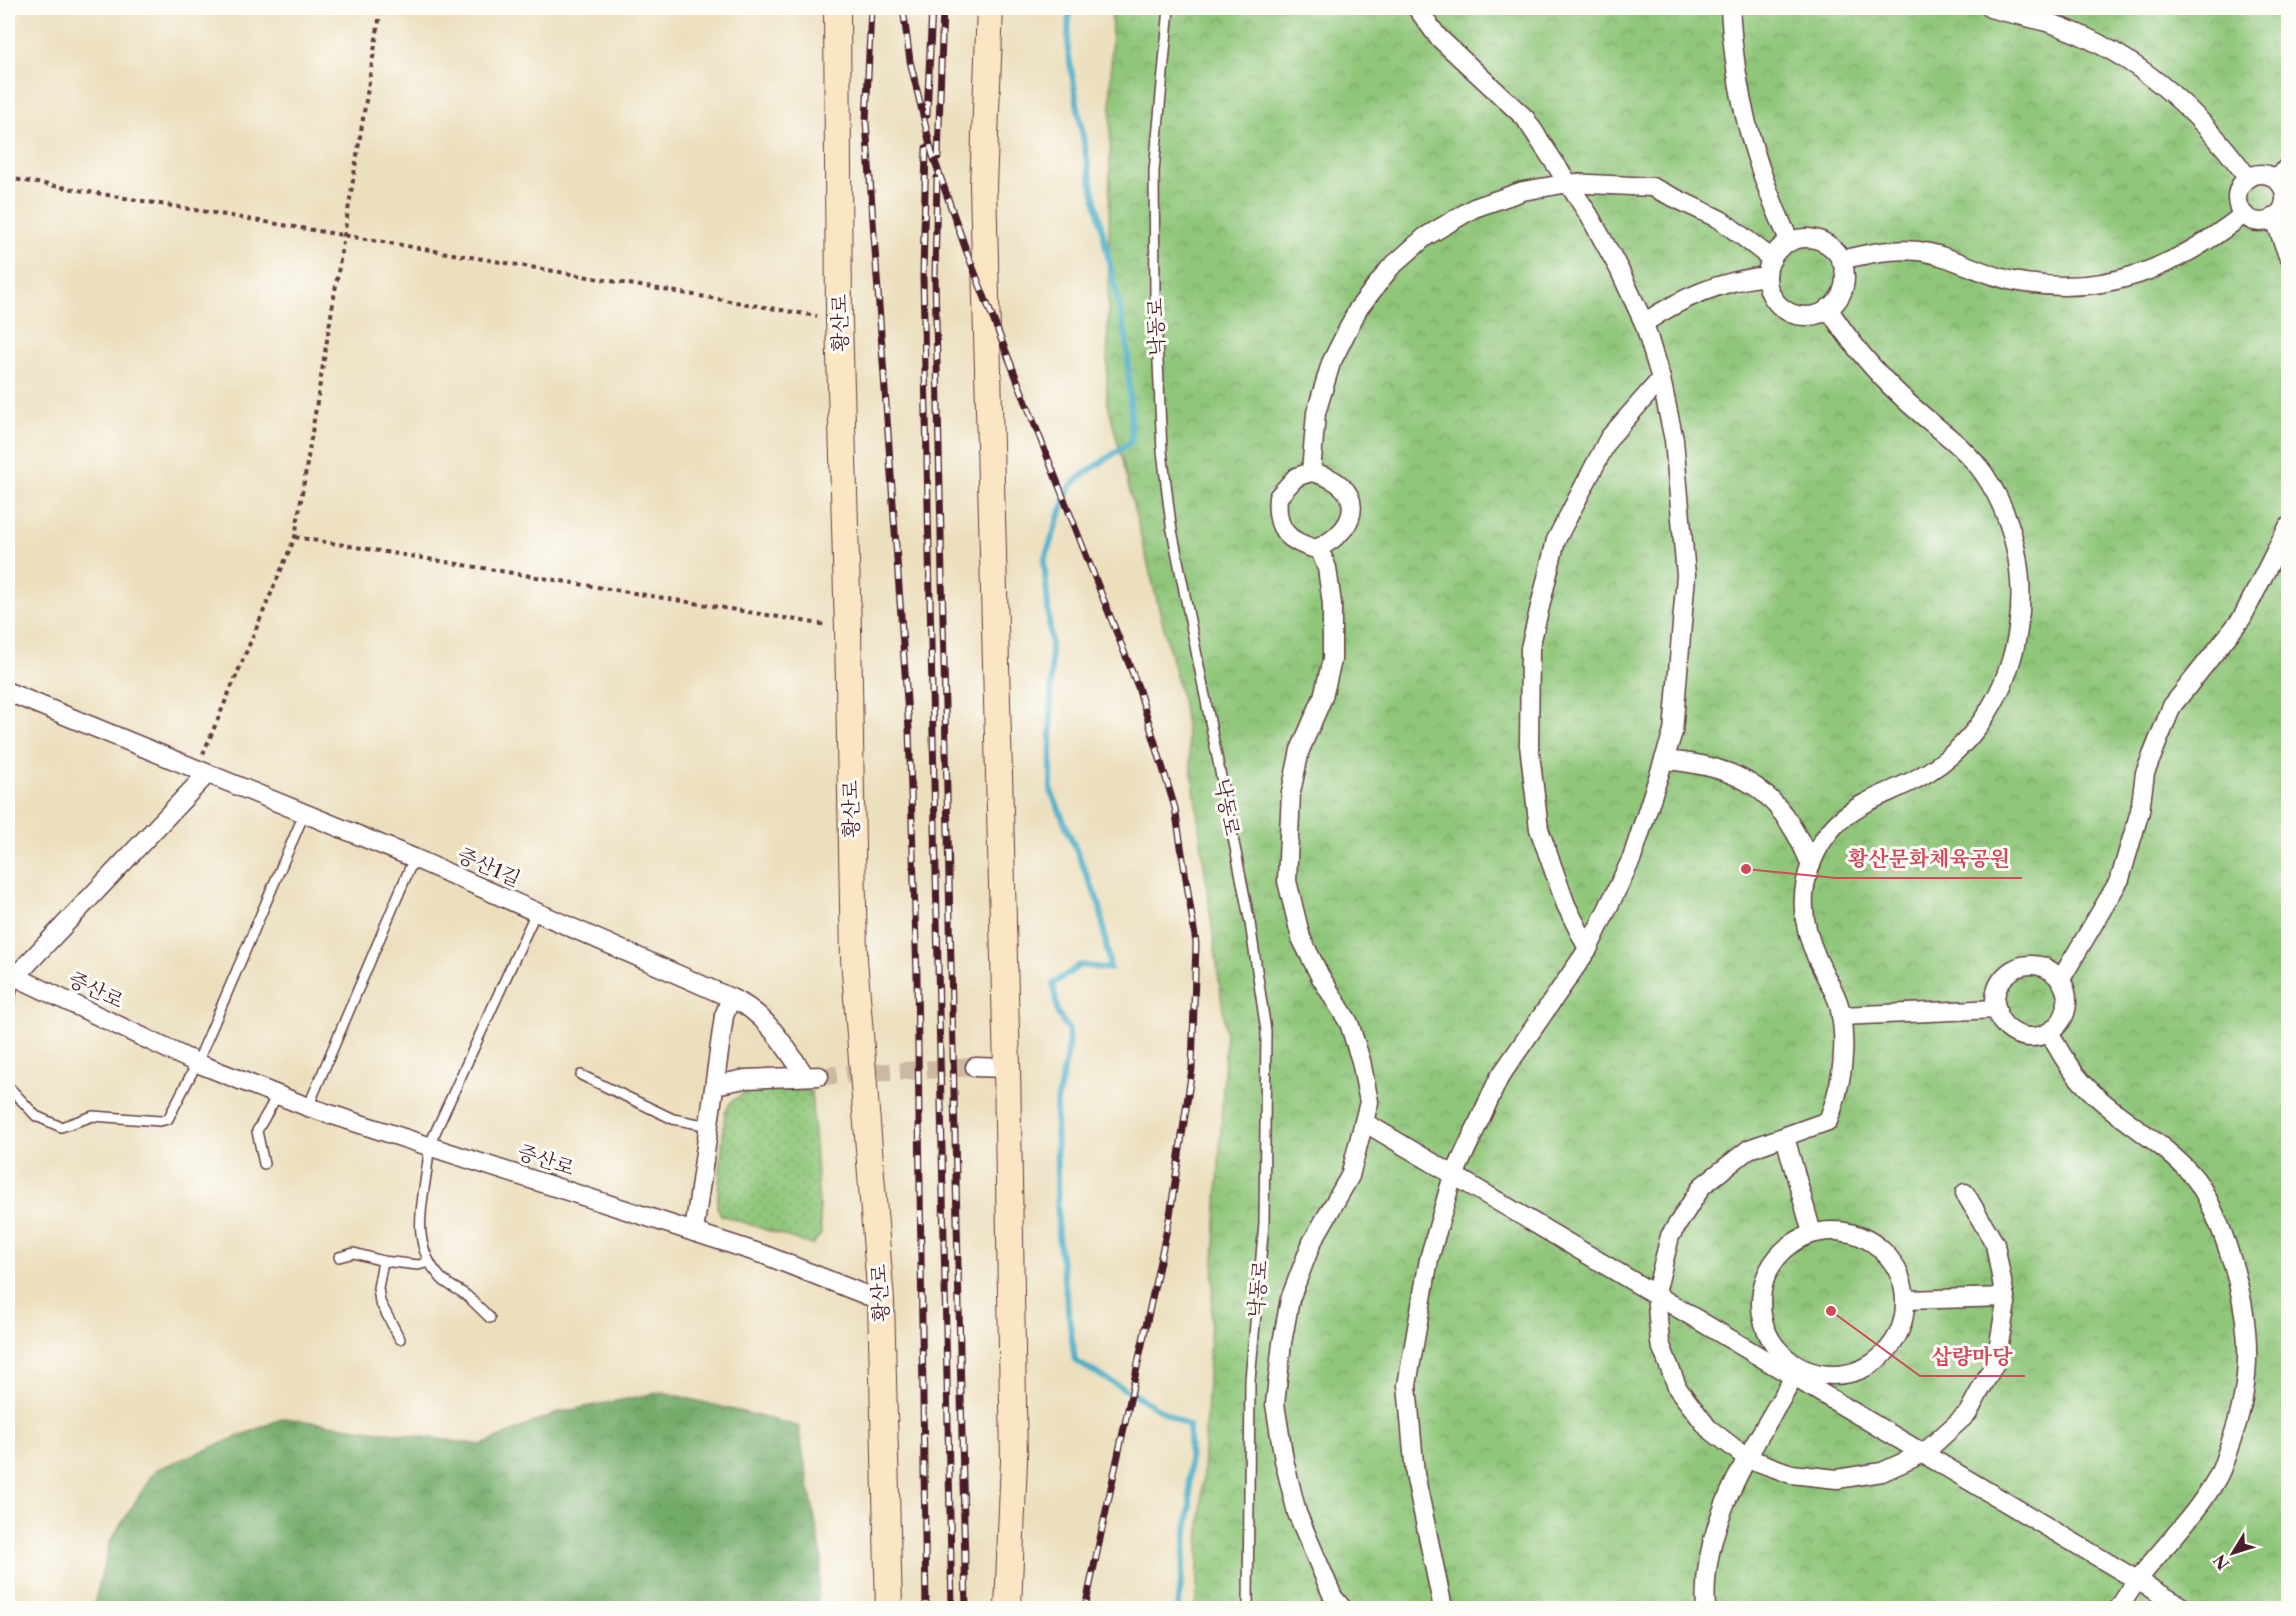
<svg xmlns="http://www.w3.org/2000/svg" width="2296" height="1616" font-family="'Libre Caslon Text','Noto Serif KR',serif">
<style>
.grass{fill:url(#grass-dots);stroke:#6c7252;stroke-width:1.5}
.forest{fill:url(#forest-crowns);stroke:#5e654a;stroke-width:1.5}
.park{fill:url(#park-crowns);stroke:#6c7252;stroke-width:1.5}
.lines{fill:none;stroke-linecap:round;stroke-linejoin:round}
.stream{stroke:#48aec7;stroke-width:6}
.street-tunnel{stroke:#ccb9a1;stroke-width:18;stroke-dasharray:18 9;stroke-linecap:butt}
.lane-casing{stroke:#623c41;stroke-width:12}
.street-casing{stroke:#623c41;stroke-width:21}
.secondary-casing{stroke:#623c41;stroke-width:28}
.path{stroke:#623c41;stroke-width:4;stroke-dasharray:4.5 4.5;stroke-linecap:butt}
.lane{stroke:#fff;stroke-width:9}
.street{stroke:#fff;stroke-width:18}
.secondary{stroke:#fbe6c4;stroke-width:26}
.rail-casing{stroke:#4a1f2b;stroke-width:7}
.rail{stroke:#fdfcf7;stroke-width:4.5;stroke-dasharray:14;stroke-linecap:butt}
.labels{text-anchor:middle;stroke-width:6;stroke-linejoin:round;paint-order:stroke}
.street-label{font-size:20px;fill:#4a1f2b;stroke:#fdfcf7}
.leader{fill:none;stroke:#d1495b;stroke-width:2}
.callout-dot{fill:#d1495b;stroke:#fdfcf7;stroke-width:2}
.callout-label{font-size:21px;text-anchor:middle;font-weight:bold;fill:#d1495b;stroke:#fdfcf7;stroke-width:6;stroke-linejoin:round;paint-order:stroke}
</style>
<defs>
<pattern id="grass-dots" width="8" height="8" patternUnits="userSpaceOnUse" patternTransform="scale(1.5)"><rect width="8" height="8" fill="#8fc679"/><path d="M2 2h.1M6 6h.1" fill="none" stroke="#77a063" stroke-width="1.8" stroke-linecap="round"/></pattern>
<pattern id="forest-crowns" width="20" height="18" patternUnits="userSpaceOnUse" patternTransform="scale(1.5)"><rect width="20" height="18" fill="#73ab69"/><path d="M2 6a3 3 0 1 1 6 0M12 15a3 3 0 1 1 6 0" fill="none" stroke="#608b57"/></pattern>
<pattern id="park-crowns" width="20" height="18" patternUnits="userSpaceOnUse" patternTransform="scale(1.5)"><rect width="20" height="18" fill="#8fc679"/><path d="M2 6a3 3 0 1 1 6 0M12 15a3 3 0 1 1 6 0" fill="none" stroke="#77a063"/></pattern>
</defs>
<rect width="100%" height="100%" fill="#fdfcf7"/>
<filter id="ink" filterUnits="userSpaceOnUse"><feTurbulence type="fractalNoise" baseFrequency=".0167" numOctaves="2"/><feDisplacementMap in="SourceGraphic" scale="12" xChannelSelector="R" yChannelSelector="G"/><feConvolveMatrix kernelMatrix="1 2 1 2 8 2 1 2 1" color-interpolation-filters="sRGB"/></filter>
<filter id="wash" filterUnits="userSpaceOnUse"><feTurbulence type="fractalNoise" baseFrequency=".008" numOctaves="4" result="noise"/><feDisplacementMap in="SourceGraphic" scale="24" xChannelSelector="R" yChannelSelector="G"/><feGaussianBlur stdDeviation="1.35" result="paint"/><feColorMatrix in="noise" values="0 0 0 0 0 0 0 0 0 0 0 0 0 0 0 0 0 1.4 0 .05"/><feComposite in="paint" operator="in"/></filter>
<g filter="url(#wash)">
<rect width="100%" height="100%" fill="#ecdfbe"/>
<polygon class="grass" points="754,1086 811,1091 821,1234 812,1245 721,1215 717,1207 725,1113 731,1102"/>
<polygon class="forest" points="662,1392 798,1426 822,1558 816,1608 93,1608 110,1542 155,1470 284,1418 482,1445 556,1413"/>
<polygon class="park" points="1112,8 2288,8 2288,1608 1196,1608 1226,1033 1183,704 1107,400"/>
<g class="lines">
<polyline class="stream" points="1069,8 1068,51 1089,171 1127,341 1132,441 1080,477 1069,488 1044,561 1051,643 1051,791 1100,906 1110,969 1080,965 1053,984 1058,1014 1069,1030 1068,1051 1056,1107 1058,1235 1075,1361 1189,1426 1190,1505 1178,1608"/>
</g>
</g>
<g filter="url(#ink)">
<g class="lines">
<polyline class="street-tunnel" points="819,1076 975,1067"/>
<defs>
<g id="lane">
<polyline points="1169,8 1154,171 1155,295 1162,451 1171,525 1250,923 1266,1031 1264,1223 1250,1380 1248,1608"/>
<polyline points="8,1008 15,977"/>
<polyline points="581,1075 673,1119 709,1126"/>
<polyline points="8,1086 36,1116 61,1127 93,1116 160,1121 168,1119 197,1063 304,814"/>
<polyline points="308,1107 414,858"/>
<polyline points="264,1164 257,1131 278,1094"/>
<polyline points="339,1257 354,1253 383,1261"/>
<path d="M490 1318C483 1311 475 1303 467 1296 459 1289 448 1286 441 1278 404 1238 428 1192 429 1146L536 912"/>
<polyline points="400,1339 380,1302 378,1288 383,1261 418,1265 429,1262"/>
</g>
<g id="street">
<polyline points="1417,8 1438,37 1525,118 1589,215 1619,269 1644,323 1661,379 1674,440 1686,575 1673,732 1632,858 1588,949 1499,1078 1451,1182 1429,1259 1407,1385 1415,1474 1443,1608"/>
<path d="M1730 8C1735 96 1753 162 1790 242"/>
<path d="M1990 8C2014 15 2038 18 2061 27 2139 56 2200 112 2248 178"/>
<circle cx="2261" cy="198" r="24"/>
<polyline points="2277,180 2288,166"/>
<polyline points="2274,217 2288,256"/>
<circle cx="1806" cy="277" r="39"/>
<path d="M1841 260C1866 254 1892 248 1918 251 1951 255 1982 275 2014 281 2103 299 2176 268 2244 214"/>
<path d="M1828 308C1849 341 1876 373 1904 399 1930 424 1963 444 1984 474 2045 563 2029 698 1940 764 1891 801 1838 795 1811 864 1796 903 1806 938 1824 973 1829 983 1836 994 1839 1005 1848 1045 1843 1083 1828 1121L1749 1149 1702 1186 1670 1236 1656 1293 1660 1343 1678 1389 1708 1428 1747 1458 1791 1474 1837 1479 1882 1472 1924 1453 1968 1413 1996 1361 2006 1303 1995 1244 1965 1193"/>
<path d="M1644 323C1683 297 1720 281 1767 276"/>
<path d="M1311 472C1365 484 1364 527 1316 549 1287 541 1275 529 1278 497L1296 477 1311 472 1316 413 1331 363 1358 309 1390 268 1425 237 1474 208 1523 191 1569 183 1652 187 1721 220 1772 259"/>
<polyline points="1319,548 1327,568 1332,604 1332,660 1323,697 1300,750 1291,792 1287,881 1301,938 1320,976 1349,1023 1361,1061 1369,1102 1350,1176 1312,1242 1290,1299 1282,1343 1275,1404 1284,1460 1297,1513 1333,1597 1342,1608"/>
<polyline points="8,692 414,858 731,998 724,1016 694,1232"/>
<path d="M1664 760C1743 766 1781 791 1811 865"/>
<polyline points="1588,949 1566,905 1539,829 1529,745 1530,648 1556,540 1609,438 1661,379"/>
<circle cx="2031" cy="1001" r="36"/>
<polyline points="8,973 197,1063 308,1107 765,1255 881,1301"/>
<polyline points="15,977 206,775"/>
<polyline points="2061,979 2120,879 2140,811 2145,773 2172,706 2242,618 2288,527"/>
<path d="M731 998C764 1011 786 1047 805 1076"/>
<polyline points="1841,1016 1997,1009"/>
<path d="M2049 1032C2057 1047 2065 1062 2076 1075 2108 1115 2159 1137 2193 1176 2205 1190 2215 1214 2222 1232 2249 1304 2258 1371 2230 1444 2226 1455 2223 1468 2217 1478 2190 1526 2146 1561 2119 1608"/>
<polyline points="975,1067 1007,1068"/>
<polyline points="715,1085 745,1079 819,1076"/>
<polyline points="1364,1122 2184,1608"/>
<polyline points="1785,1137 1812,1233"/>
<circle cx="1833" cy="1303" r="72"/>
<polyline points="1906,1300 2005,1297"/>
<path d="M1706 1608C1700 1522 1753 1449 1794 1377"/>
</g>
<g id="secondary">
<polyline points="837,8 839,320 848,629 854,959 881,1301 889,1608"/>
<polyline points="990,8 983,187 1007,1068 1014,1460 1008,1608"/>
</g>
</defs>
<use href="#lane" class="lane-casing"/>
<use href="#street" class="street-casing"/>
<use href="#secondary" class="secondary-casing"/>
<g class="path">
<polyline points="8,178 817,316"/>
<polyline points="295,537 827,625"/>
<polyline points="203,754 295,537 381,8"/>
</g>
<use href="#lane" class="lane"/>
<use href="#street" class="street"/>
<use href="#secondary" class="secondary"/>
<defs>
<g id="rail">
<polyline points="871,8 866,122 909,729 917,976 926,1608"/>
<polyline points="903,8 910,61 932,153 966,250 1138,687 1175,808 1196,943 1192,1069 1170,1215 1085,1608"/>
<polyline points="927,115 932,8"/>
<polyline points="926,148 923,276 952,1608"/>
<polyline points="938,157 943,8"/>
<polyline points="937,178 935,277 966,1608"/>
</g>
</defs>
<use href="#rail" class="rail-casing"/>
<use href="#rail" class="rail"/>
</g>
</g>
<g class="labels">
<g class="street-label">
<text transform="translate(840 323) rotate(-91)" y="7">황산로</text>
<text transform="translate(1156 327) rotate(-92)" y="7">낙동로</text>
<text transform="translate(1227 807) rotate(79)" y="7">낙동로</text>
<text transform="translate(851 809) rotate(-91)" y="7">황산로</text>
<text transform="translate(489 867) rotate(24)" y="7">증산1길</text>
<text transform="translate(96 990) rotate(25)" y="7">증산로</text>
<text transform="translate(546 1160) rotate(18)" y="7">증산로</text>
<text transform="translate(1258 1289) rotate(-85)" y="7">낙동로</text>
<text transform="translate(880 1293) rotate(-93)" y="7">황산로</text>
</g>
</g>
<path class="leader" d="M1746 869L1836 878H2022M1831 1311L1920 1376H2025"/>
<g class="callout-dot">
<circle cx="1746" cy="869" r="6"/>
<circle cx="1831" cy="1311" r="6"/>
</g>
<g class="callout-label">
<text x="1929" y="866">황산문화체육공원</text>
<text x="1972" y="1364">삽량마당</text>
</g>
<rect width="2296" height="1616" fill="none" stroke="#fdfcf7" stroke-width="30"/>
<g transform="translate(2233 1553) rotate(232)" stroke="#fdfcf7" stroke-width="4.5" paint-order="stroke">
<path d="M0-4.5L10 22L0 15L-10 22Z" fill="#4a1f2b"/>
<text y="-9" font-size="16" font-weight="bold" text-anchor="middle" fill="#4a1f2b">N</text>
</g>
</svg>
